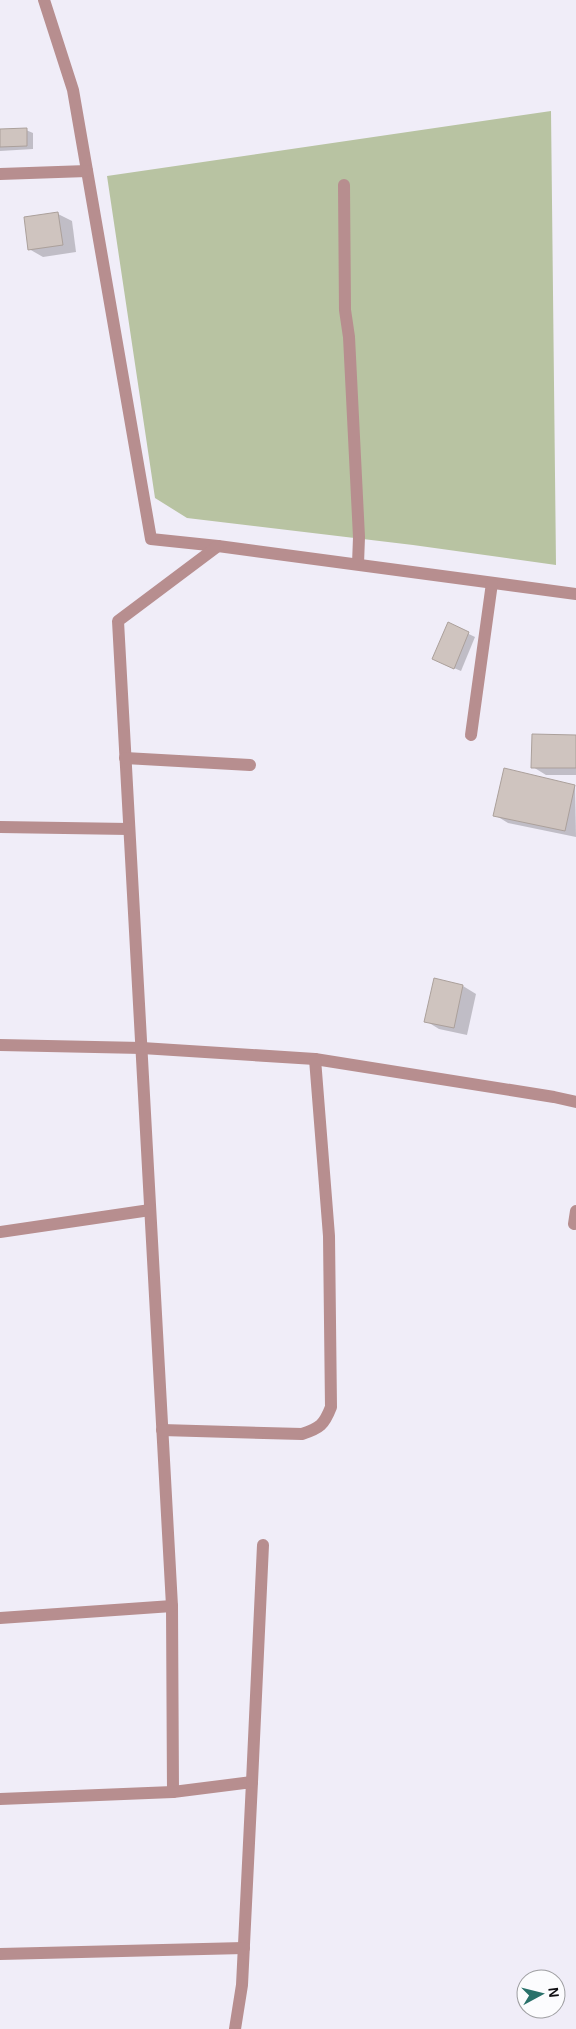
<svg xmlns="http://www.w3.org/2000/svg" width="576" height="2029" font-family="Arial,sans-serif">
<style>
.green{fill:#b8c3a2}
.shadow{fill:#0003}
.building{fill:#cfc4bf;stroke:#aba09b}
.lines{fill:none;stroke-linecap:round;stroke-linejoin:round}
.lane{stroke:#b78e8f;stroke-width:12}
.street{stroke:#b78e8f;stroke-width:12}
</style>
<rect width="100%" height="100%" fill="#f0edf8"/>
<polygon class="green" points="551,111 556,565 413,545 187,518 155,498 107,176"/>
<g class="shadow">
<polygon points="0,130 26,130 33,133 33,149 0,151"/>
<polygon points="58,214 72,221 76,252 43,257 29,249 25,218"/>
<polygon points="448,624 475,637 461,671 440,662"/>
<polygon points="576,736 576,775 546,775 533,767"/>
<polygon points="575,786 576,837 508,823 495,815"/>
<polygon points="463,986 476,994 467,1035 439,1029 426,1021"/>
</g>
<g class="building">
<polygon points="27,128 27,146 0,147 0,129"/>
<polygon points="58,212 63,245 28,250 24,217"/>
<polygon points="448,622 469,632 454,669 432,659"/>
<polygon points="532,734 576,735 576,768 531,768"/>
<polygon points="504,768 575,785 565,831 493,816"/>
<polygon points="434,978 463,985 454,1028 424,1022"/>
</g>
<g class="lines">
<polyline class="lane" points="344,185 345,310 349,337 359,537 358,564"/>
<g class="street">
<polyline points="44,0 73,90 151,539 218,546 576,594"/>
<polyline points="0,174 87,171"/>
<polyline points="218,546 118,621 172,1606 173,1792 252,1782 242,1985 235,2029"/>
<polyline points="471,735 492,583"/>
<polyline points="125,758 250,765"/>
<polyline points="0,827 129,829"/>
<polyline points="0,1045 142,1048 315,1059 554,1097 576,1102"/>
<polyline points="574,1224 576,1211"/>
<polyline points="0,1232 150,1210"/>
<path d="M162 1430 302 1434C320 1428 324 1425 331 1407L329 1236 315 1059"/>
<polyline points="0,1618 172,1606"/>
<polyline points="252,1782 263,1545"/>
<polyline points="0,1799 173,1792"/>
<polyline points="0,1954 244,1948"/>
</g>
</g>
<g transform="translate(541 1994) rotate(83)"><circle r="24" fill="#fcfcfe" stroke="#9d9da0"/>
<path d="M0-4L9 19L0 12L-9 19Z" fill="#29716a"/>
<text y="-8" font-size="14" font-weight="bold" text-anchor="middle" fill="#0f0e12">N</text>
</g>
</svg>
